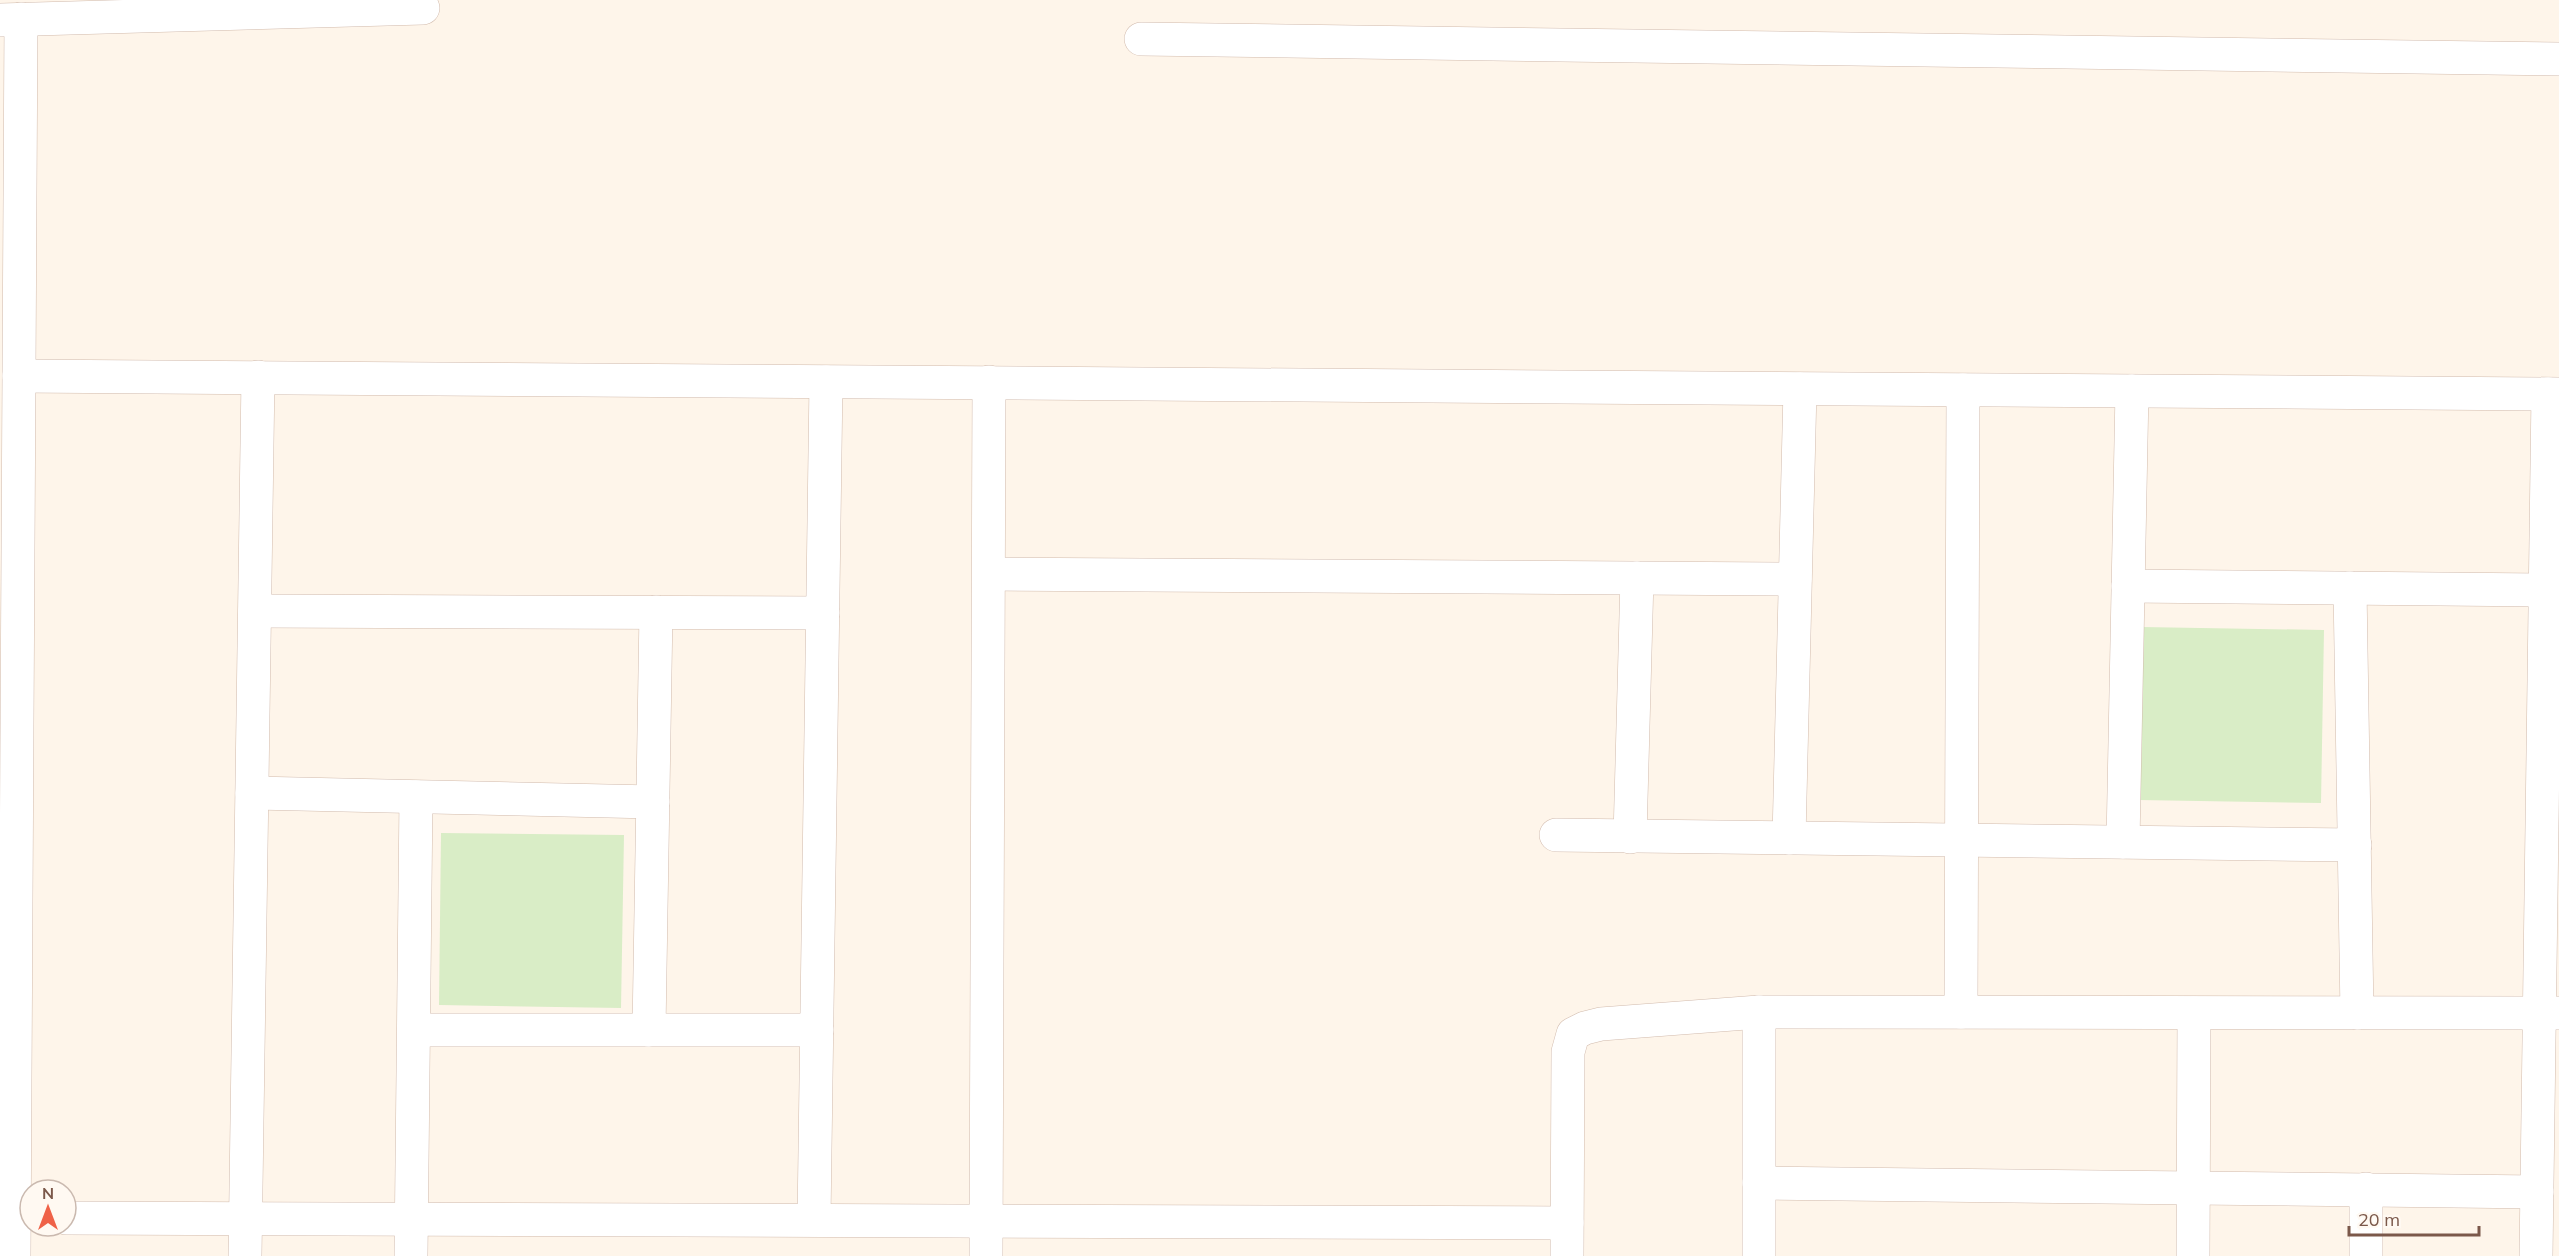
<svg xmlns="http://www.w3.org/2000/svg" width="2559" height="1256" font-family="Mulish,sans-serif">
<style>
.green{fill:#d9edc6}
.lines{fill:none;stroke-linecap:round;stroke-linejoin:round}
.minor-casing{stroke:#d2bbad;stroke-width:34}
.minor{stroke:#fff;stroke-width:33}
</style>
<rect width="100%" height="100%" fill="#fef5ea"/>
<g class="green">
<polygon points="2142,627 2324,630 2321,803 2139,800"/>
<polygon points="441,833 624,835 621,1008 439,1005"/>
</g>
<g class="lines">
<defs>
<g id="minor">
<polyline points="0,20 423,8"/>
<polyline points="1141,39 2559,59"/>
<polyline points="19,376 2559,394"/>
<polyline points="989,574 1795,579"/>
<polyline points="2128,586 2545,590"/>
<polyline points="2350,588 2357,1013"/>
<polyline points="255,611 823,613"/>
<polyline points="252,793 653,802"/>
<polyline points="1556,835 2355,845"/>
<polyline points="1630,837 1637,578"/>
<polyline points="1789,838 1800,389"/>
<polyline points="2123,842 2132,391"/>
<polyline points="1759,1012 1759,1256"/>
<polyline points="1961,1012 1963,390"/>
<polyline points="414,1030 817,1030"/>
<polyline points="649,1030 656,612"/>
<polyline points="1759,1183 2537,1192"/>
<polyline points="66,1218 1567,1223"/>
<polyline points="814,1220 826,382"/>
<polyline points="14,1256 21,19"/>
<polyline points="245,1256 258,377"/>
<polyline points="411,1256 416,797"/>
<polyline points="986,1256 989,382"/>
<polyline points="1567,1256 1568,1052 1573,1034 1585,1028 1601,1024 1759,1012 2559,1013"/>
<polyline points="2193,1256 2194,1013"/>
<polyline points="2366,1256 2366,1189"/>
<polyline points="2536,1256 2548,394"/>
</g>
</defs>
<use href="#minor" class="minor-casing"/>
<use href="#minor" class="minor"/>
</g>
<g transform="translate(48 1208)"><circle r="28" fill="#fff9f2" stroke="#cab9af" stroke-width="1.5"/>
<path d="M0-4.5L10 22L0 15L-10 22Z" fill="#ef6248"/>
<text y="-9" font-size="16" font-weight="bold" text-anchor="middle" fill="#7b584a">N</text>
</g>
<path d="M2349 1226v9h130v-9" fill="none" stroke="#7b584a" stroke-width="3"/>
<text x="2358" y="1226" font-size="18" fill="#7b584a" stroke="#fff9f2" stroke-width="4.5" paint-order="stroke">20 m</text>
</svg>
